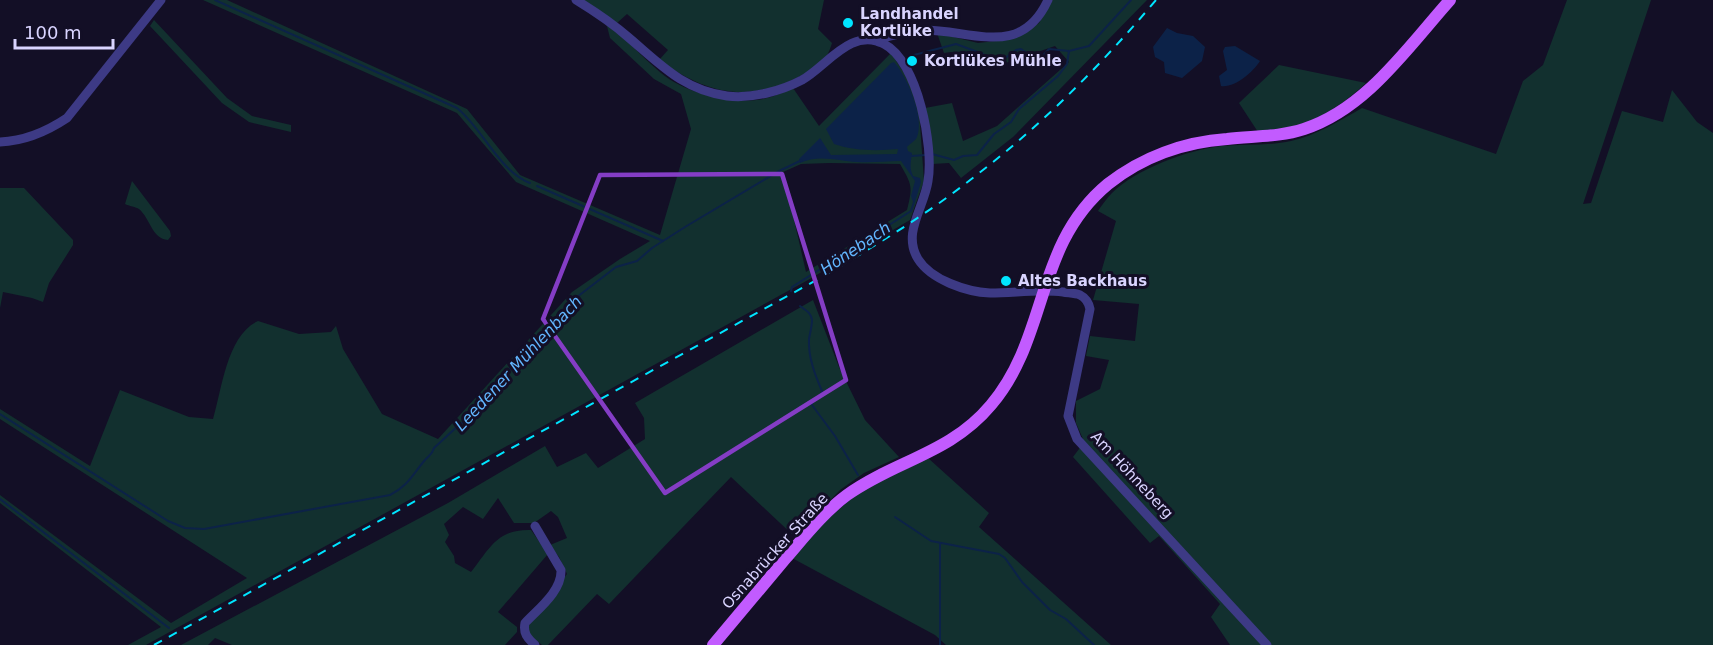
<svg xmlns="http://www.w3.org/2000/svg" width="1713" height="645" font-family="'DejaVu Sans',sans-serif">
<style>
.green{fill:#12302f;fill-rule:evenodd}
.water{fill:#0c2248}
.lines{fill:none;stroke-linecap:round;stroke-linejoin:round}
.stream{stroke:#0c2248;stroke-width:2}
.minor{stroke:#3d3a85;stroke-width:9}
.major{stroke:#c25bff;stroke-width:12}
.rail{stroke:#00e5ff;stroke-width:2;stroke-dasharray:9 8;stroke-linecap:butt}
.marked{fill:none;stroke:#843dc5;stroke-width:4.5;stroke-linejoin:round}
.poi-dot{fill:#00e5ff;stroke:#130f26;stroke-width:2}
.labels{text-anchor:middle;stroke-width:6;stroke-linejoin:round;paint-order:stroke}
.poi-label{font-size:15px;font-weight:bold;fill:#d9d4ff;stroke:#130f26;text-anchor:start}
.street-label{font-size:15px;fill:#d9d4ff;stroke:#130f26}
.water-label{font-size:16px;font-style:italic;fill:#62b6ff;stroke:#130f26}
</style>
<rect width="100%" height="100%" fill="#130f26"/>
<g class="green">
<path d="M203 0H227L467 109 520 175 660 235 691 129 681 94 654 79 610 38 606 22C625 38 642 57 661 73 685 93 731 105 763 99 773 97 784 92 793 88L819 126 891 53 908 79 919 110 924 181 910 220 808 280 146 645H128L161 627 0 503V495L171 623 247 578 0 419V409L90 466 120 390 189 417 213 419C222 389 227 335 258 321L299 334 331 332 336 326 343 349 382 414 438 439 572 292 620 259 650 241 516 182 457 113ZM829 163 900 164C912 185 913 186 907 210L806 272 783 172 801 164Z"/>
<path d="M582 0H824L818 29 832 43C826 63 819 66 802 75 748 104 707 94 659 60L668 50 627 14 617 23Z"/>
<polygon points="1051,0 1147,0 1013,137 961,178 949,163 932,164 925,108 952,103 963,141 997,126 1069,62 1055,46 991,68 951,52 944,53 937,33 978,43 1004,40 1025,33 1039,23"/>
<path d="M1567 0H1651L1583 204 1591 203 1622 111 1663 122 1672 90 1697 122 1713 133V645H1230L1211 617 1220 604 1159 536 1150 543 1073 457 1079 449 1083 439 1076 423V401L1100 389 1109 360 1086 356 1090 336 1135 341 1139 304 1093 300 1116 221 1098 211C1102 205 1107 198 1112 193 1136 169 1188 150 1221 146 1244 144 1268 146 1291 141 1317 135 1339 121 1362 108L1496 154 1523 81 1543 65Z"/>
<polygon points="154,20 227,98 252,116 291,125 291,132 249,122 222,103 150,26"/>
<path d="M1279 65 1366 83C1332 114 1305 128 1258 132L1239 103Z"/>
<path d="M132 181 170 231 171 236 168 240C152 239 150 218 139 209 136 207 129 206 125 204Z"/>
<polygon points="0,188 24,188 73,240 73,245 49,283 43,302 32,298 3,292 0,308"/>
<path d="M813 300 839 367 865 420 899 457 864 473 840 490 795 537 731 477 609 604 597 594 548 645H542L530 635 528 629 530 622 567 574 559 557 550 545 567 538 558 517 551 511 534 523H514L498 498 483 519 463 507 444 524 449 535 445 542 454 556 455 563 471 572C490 548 497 529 531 530L548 554 498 612 517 627V632L505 645H232L215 638 208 645H181L448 503 545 446 557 467 586 453 598 468 645 439 644 418 635 403Z"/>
<polygon points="928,458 989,513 979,527 1111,645 946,645 935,635 792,558 820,526 859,492"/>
</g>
<g class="water">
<polygon points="1167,28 1177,33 1193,36 1205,47 1202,61 1182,78 1165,73 1164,62 1155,57 1153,47"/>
<path d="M1235 46 1260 61C1253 72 1235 88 1221 86L1219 76 1227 70 1223 51 1225 47Z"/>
<path d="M894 62C907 76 925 118 917 137 916 140 910 144 907 147L908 151 912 153C911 163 909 167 913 176L920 178 921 182 915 202H913L911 196 915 181 901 161C886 161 872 163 857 162 839 161 818 154 800 163L799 159 820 138 831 155 897 154 898 149C876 151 855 151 834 144L826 129 891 63Z"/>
</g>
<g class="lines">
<g class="stream">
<path d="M215 0 457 108C483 129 499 171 530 183"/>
<polyline points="914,55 956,44 983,54 997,64 1016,50 1021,49 1038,61 1049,49 1069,51"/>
<polyline points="932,154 954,160 963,156 977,155 994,134 1011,122 1019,109 1058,76 1067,64 1069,51 1089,46 1131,0"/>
<polyline points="911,156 926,155"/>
<polyline points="537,186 663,241"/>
<polyline points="791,291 792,287 911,211 914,202"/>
<path d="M800 306C805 310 811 312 812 320 812 326 810 333 809 339 808 357 815 375 822 391L821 395 812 401V405L835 436 858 475"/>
<path d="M0 414 168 521 185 528 204 529 390 495C409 485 412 475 425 460 429 455 432 455 434 448L460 424C468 421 468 415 473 409 481 403 486 399 490 390L577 297 616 267 637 261 652 248 685 227 779 171 802 160"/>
<polyline points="0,499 169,628"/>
<polyline points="895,517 931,541 999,554 1005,558 1022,582 1050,610 1066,619 1094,645"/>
<polyline points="940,645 940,543"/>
</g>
<g class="minor">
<path d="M576 0C594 11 612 23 628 37 660 64 683 90 727 96 752 99 781 91 802 80 827 66 851 27 884 44 918 61 934 147 928 181 924 208 902 233 918 259 931 280 967 292 990 293 1015 293 1038 289 1063 292 1068 293 1075 293 1080 295 1086 298 1089 304 1090 309L1068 416 1077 439 1267 645"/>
<path d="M879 42 883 38C896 35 911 30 924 30 972 30 1021 59 1048 0"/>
<path d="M0 142C25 141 46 132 67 118L161 0"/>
<path d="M535 645C527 638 523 633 525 623 538 609 562 591 561 570L535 526"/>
</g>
<path class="major" d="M713 645C737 616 762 587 786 558 805 536 824 512 847 495 896 460 950 454 991 405 1049 337 1034 245 1108 184 1142 157 1184 142 1227 139 1253 136 1280 137 1304 129 1366 109 1408 47 1450 0"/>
<path class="rail" d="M154 645 822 277C875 246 926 215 974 177 1042 125 1101 65 1156 0"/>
</g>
<path class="marked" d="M782 174 846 380 665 493 543 319 600 175Z"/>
<g class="poi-dot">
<circle cx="848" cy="23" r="6"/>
<circle cx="912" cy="61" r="6"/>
<circle cx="1006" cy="281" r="6"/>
</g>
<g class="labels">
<g class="poi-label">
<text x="860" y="19">Landhandel<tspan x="860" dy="17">Kortlüke</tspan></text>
<text x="924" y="66">Kortlükes Mühle</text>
<text x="1018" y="286">Altes Backhaus</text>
</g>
<g class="street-label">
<text transform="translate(1132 475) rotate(47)" y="5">Am Höhneberg</text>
<text transform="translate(775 551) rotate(-48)" y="5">Osnabrücker Straße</text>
</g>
<g class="water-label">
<text transform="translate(855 248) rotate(-34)" y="6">Hönebach</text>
<text transform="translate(518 363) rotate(-47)" y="6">Leedener Mühlenbach</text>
</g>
</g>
<path d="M15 39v9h98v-9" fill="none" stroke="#d9d4ff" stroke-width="3"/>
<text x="24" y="39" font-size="18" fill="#d9d4ff" stroke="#130f26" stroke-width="4.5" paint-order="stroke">100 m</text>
</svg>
